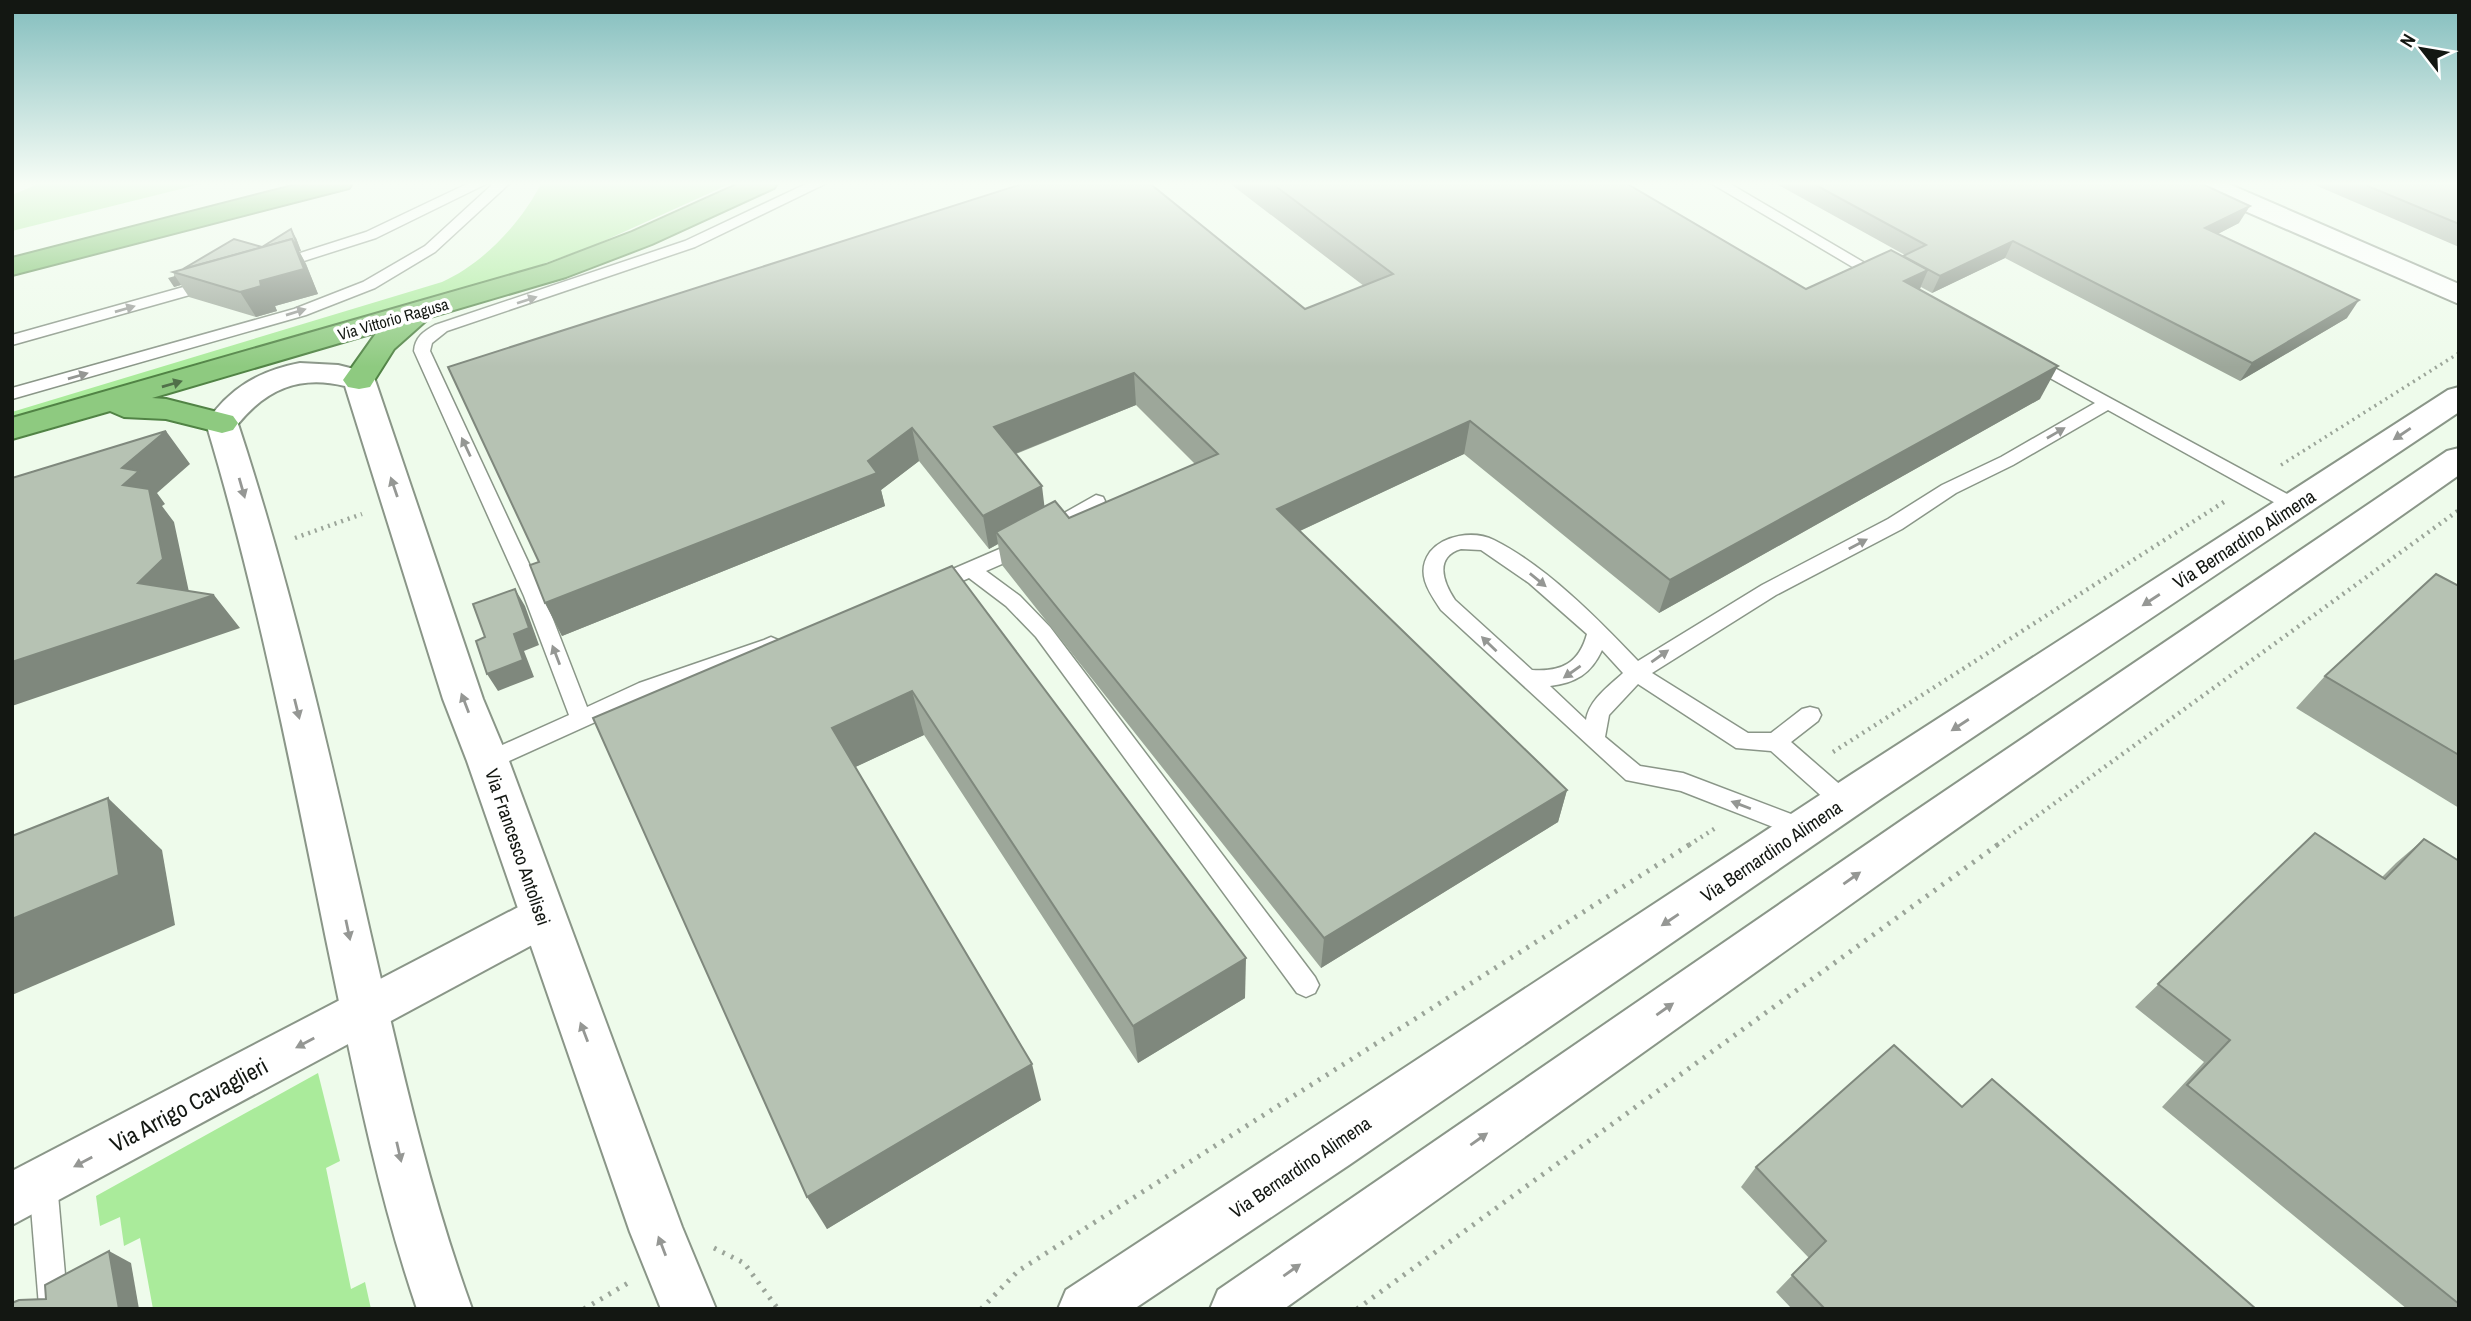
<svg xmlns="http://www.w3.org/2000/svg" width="2471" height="1321" font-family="'Archivo Narrow',sans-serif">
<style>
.green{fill:#aaeb9b}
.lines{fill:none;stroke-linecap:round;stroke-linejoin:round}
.service-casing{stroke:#8a9688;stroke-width:3}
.minor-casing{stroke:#8a9688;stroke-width:4}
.tertiary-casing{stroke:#8a9688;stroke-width:4}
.trunk-casing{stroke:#518345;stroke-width:4}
.motorway-casing{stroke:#518345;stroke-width:4}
.path-far2{stroke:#9ba599;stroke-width:3.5;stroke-dasharray:2 4.5;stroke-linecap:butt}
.path-far1{stroke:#9ba599;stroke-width:4.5;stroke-dasharray:2 5;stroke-linecap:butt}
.path{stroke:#9ba599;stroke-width:5;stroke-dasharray:2.5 7;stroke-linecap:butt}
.service{fill:#fff;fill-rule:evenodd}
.minor{fill:#fff;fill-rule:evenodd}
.tertiary{fill:#fff;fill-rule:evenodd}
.trunk{fill:#8eca80;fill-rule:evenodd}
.motorway{fill:#72bd61;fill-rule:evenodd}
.wall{fill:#9da79a;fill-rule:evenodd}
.shaded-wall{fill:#7f887d}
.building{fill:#b6c2b3;stroke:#7f887d;stroke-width:2}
.oneway{fill:#959794}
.oneway2{fill:#507049}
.labels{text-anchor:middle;stroke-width:7;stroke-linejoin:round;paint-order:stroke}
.far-street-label{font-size:16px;fill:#131712;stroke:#fff}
.street-label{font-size:19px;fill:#131712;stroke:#fff}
.near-street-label{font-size:23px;fill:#131712;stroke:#fff}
</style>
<rect width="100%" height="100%" fill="#eefbeb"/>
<g class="green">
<polygon points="42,182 209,182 12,231 12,195"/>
<path d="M542 182H734L595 245 507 277 12 419V412L442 282C484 263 521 223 542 182Z"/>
<polygon points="318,1073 340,1161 326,1168 351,1289 365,1282 371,1309 153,1309 140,1238 124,1246 120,1217 100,1226 96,1196"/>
</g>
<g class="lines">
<defs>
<g id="service">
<polygon points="471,182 490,182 376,238 282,268 272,268 269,265 272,262 366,232"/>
<polygon points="495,182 511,182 435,252 375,288 306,315 12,399 12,388 294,309 363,282 425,246"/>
<path d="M810 182H829L695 247 447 331 432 343 430 351 544 596 587 707 639 683 764 640 771 637 778 640 781 645 778 650 655 695 496 767 488 770 480 767 477 761 480 755 569 715 524 596 414 351C415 337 424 331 435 325L685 241Z"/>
<polygon points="1709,182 1727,182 1892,279 1890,282 1878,282"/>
<polygon points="212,279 220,284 218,287 12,345 12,335"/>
<path d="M2029 354 2302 502 2304 506 2302 510H2288L2108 410 2013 465 1956 493 1902 529 1776 595 1652 673 1748 733H1771L1802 709 1810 707 1818 709 1821 715 1818 721 1791 742 1852 795 1855 802 1852 809 1844 811 1836 809 1771 751 1736 748 1638 684 1609 715 1605 737 1640 766 1683 773 1812 822 1816 829 1812 836 1804 839 1796 836 1681 791 1626 780 1441 610C1429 592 1415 573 1430 552 1443 535 1474 530 1494 540 1546 566 1598 619 1638 661L1762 585 1888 519 1942 485 2001 457 2095 403 2023 363 2021 359ZM1461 549 1481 550 1529 583 1587 634C1579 663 1562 672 1532 670L1455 600C1443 582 1434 557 1461 549ZM1602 650 1623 673C1609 686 1589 700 1586 720L1550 686C1575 683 1591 674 1602 650Z"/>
<polygon points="1096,495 1103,497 1105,501 1103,505 1018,557 986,571 1020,596 1050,627 1315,977 1319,985 1315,993 1306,997 1297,993 1036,637 1006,606 969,578 939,591 925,591 922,586 925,581 1004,547"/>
<polygon points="43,1169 53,1173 57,1183 68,1309 40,1309 39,1306 29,1183 33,1173"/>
</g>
<g id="minor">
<polygon points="2188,182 2224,182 2459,284 2459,304 2192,188"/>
<polygon points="542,897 558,903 565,917 558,931 12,1225 12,1171 526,903"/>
</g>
<g id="tertiary">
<path d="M300 363 338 365 370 373 375 380 483 699 509 761 682 1227 716 1309H661L630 1232 467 761 443 699 345 386C301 375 267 388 238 424 293 591 332 764 371 936 400 1061 428 1188 472 1309H417C376 1189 352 1063 326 939 291 766 257 592 206 423 229 388 259 371 300 363Z"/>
<polygon points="2459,387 2459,412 1882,798 1349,1165 1134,1309 1058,1309 1066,1290 1852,774 2448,390"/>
<polygon points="2459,448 2459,475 1935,844 1284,1309 1210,1309 1218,1290 1905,818 2447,451"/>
</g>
<polygon id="trunk" points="743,182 778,182 774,188 652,244 566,277 430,317 394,349 370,387 359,389 348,387 343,380 377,332 152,398 166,399 233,416 238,423 233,430 222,433 166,419 124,417 110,411 12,439 12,418 546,265 632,232"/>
<polygon id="motorway" points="308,182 353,182 349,188 12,275 12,258"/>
</defs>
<use href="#service" class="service-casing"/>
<use href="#minor" class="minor-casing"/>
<use href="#tertiary" class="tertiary-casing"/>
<use href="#trunk" class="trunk-casing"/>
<use href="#motorway" class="motorway-casing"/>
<polyline class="path-far2" points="2281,465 2459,353"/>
<g class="path-far1">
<polyline points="295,538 362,514"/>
<polyline points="1833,752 2227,500"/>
<polyline points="1689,845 1717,827"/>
<polyline points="1997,845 2459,510"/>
</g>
<g class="path">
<polyline points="714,1248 744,1263 778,1309"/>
<polyline points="584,1309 628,1283"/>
<polyline points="981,1309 1018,1271 1692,843"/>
<polyline points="1357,1309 2000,843"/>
</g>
<use href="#service" class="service"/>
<use href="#minor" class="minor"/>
<use href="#tertiary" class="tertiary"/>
<use href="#trunk" class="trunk"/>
<use href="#motorway" class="motorway"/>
</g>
<g class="wall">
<path d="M1228 182H1624L1806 289 1905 255 1773 182H2198L2239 223 2217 234 2347 318 2240 381 2005 258 1932 293 1921 287 1920 289 2040 399 1659 613 1464 454 1300 531 1567 790 1558 822 1321 968 1002 565 998 544 989 549 919 461 881 490 885 506 562 636 545 603 539 562 448 367 1305 309 1364 286ZM1136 405 1195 464 1069 518 1045 507 1016 454Z"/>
<polygon points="2308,182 2459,182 2459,247"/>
<polygon points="296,238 301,251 299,251 306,264 318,294 275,306 277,311 256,317 189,297 181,285 174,287 174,274 173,272"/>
<polygon points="952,566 1245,998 1138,1063 924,735 855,767 1041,1100 827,1229 593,718"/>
<polygon points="2459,586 2459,808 2296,708 2325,676"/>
<polygon points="2315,833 2382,877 2396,863 2424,839 2459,861 2459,1309 2407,1309 2162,1107 2204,1062 2135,1007"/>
<polygon points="1962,1107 2256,1309 1792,1309 1776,1292 1809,1258 1741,1187 1756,1167"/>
</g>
<g class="shaded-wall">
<polygon points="2250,206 2239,223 2195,246 2205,228"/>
<polygon points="291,229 296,238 301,251 299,251 306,264 318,294 275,306 277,311 256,317 240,292 294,243"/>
<polygon points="2013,241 2005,258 1932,293 1940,276"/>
<polygon points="1928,270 1914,302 1904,281"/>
<polygon points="175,276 181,285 174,287 168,278"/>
<polygon points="2359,300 2347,318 2240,381 2252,363"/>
<polygon points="2058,366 2040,399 1659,613 1670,580"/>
<polygon points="1134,373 1136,405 999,460 994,427"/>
<polygon points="1470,421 1464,454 1276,542 1277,509"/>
<polygon points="912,428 919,461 881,490 885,506 562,636 545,603"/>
<polygon points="166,431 190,464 157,493 165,504 162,506 174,522 189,592 214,595 240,628 12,706 12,662 138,583 123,485 122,468"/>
<polygon points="1042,486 1046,519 996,532 998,544 989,549 983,516"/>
<polygon points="515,589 525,606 539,645 524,651 534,677 498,691 487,674 514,634"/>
<polygon points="912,691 924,735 847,771 832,728"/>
<polygon points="1567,790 1558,822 1321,968 1324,938"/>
<polygon points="108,798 162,850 175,925 12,995 12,919"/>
<polygon points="1246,958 1245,998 1138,1063 1133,1026"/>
<polygon points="1032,1064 1041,1100 827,1229 807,1197"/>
<polygon points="109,1251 131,1263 139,1309 119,1309"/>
</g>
<g class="building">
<polygon points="1028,182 1148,182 1305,309 1393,274 1270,182 1624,182 1806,289 1891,250 1928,270 1904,281 2058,366 1670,580 1470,421 1277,509 1567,790 1324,938 996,532 1055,501 1069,518 1218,454 1134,373 994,427 1042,486 983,516 912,428 868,461 877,473 545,603 530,565 539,562 448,367"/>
<polygon points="1810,182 2198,182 2250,206 2205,228 2359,300 2252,363 2013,241 1940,276 1903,256 1926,245"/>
<polygon points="2358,182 2459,182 2459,224"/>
<polygon points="291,229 296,242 294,243 292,239 183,269 234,239 262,247"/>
<polygon points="292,239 304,269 260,281 261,286 240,292 173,272"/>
<polygon points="166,431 122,468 139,471 123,485 149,489 163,559 138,583 214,595 12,662 12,478"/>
<polygon points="952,566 1246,958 1133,1026 912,691 832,728 1032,1064 807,1197 593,718"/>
<polygon points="2436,574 2459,586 2459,755 2325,676"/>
<polygon points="515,589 529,628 514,634 523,660 487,674 476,641 485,637 473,604"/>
<polygon points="108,798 119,875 12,919 12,836"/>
<polygon points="2315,833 2385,879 2424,839 2459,861 2459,1304 2187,1085 2230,1040 2158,984"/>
<polygon points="1894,1045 1962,1107 1992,1079 2256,1309 1825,1309 1792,1275 1826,1241 1756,1167"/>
<polygon points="109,1251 119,1309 12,1309 12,1303 19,1300 46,1299 45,1285"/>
</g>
<defs><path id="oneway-solid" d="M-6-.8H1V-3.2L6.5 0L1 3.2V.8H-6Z" transform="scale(1.75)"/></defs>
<g class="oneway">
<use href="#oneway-solid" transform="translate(527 300) rotate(-18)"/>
<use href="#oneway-solid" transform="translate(125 309) rotate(-16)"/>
<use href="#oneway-solid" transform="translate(296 312) rotate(-17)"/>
<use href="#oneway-solid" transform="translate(78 376) rotate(-16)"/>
<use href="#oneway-solid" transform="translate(2056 433) rotate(-30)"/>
<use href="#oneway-solid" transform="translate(2402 434) rotate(146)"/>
<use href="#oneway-solid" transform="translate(466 447) rotate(-115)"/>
<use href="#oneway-solid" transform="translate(394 487) rotate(-109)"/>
<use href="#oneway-solid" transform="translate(242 488) rotate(74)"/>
<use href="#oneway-solid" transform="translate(1858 544) rotate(-28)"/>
<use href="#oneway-solid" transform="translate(1538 580) rotate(39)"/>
<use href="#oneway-solid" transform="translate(2151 600) rotate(147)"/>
<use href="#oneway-solid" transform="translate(1489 644) rotate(-136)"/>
<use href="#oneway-solid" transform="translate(556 655) rotate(-111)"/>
<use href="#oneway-solid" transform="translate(1660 656) rotate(-35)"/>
<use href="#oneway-solid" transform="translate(1572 672) rotate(145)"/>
<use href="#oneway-solid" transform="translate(465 703) rotate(-111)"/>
<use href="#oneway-solid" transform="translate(297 709) rotate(76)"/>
<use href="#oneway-solid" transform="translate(1960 725) rotate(147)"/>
<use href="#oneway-solid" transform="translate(1741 805) rotate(-159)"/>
<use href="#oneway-solid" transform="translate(1852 878) rotate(-35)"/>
<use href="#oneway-solid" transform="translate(1670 920) rotate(146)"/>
<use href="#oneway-solid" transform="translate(348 930) rotate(78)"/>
<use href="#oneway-solid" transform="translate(1665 1009) rotate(-35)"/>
<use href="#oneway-solid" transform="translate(584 1032) rotate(-111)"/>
<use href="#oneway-solid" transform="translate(305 1043) rotate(152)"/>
<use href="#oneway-solid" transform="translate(1479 1139) rotate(-35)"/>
<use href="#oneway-solid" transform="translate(399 1152) rotate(77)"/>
<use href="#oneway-solid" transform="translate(83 1162) rotate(152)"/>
<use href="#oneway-solid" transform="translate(662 1246) rotate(-111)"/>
<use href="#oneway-solid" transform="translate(1292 1270) rotate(-35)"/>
</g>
<use class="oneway2" href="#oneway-solid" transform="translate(172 384) rotate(-16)"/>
<linearGradient id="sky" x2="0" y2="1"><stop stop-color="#82bdbd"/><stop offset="0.5" stop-color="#f7fdf6"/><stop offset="1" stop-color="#f7fdf6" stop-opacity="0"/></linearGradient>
<rect width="2471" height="367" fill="url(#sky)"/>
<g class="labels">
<g class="far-street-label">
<text transform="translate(393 319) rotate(-16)" y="6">Via Vittorio Ragusa</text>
</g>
<g class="street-label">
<text transform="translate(2244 539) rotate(-33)" y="7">Via Bernardino Alimena</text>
<text transform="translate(518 847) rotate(71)" y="7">Via Francesco Antolisei</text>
<text transform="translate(1771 851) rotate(-34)" y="7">Via Bernardino Alimena</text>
<text transform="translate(1300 1167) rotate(-34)" y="7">Via Bernardino Alimena</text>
</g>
<g class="near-street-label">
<text transform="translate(189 1105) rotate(-28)" y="8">Via Arrigo Cavaglieri</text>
</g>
</g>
<rect width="2471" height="1321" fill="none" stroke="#131712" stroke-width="28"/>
<g transform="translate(2422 49) rotate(301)" stroke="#ffffff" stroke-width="5" paint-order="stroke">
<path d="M0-5L12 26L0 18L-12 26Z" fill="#131712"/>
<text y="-10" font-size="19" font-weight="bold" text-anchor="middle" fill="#131712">N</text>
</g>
</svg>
